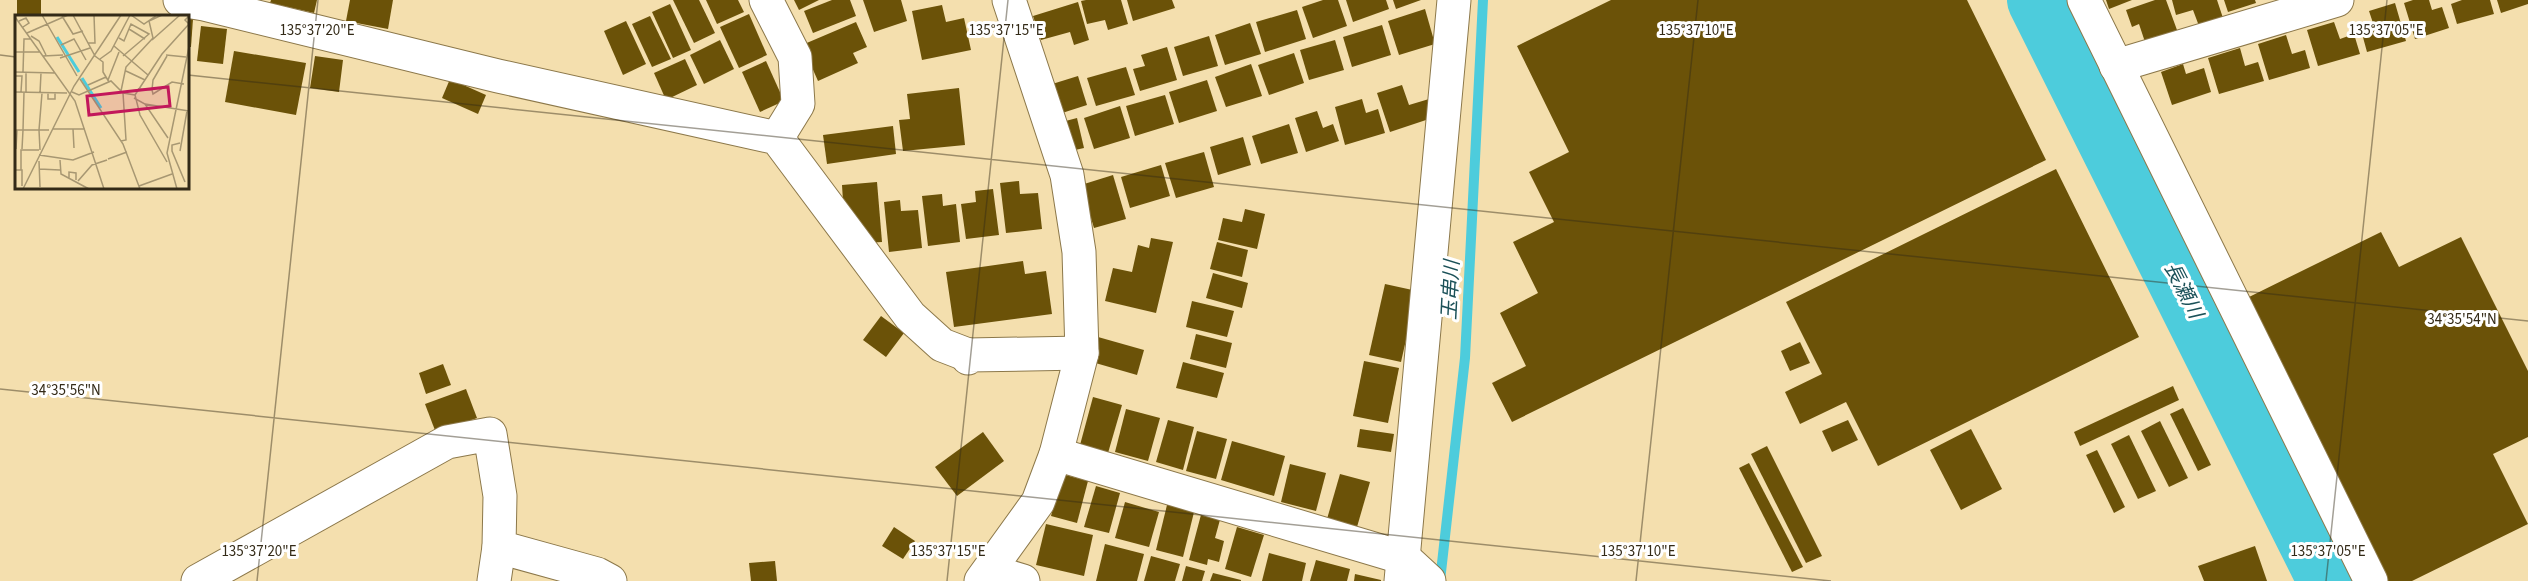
<svg xmlns="http://www.w3.org/2000/svg" width="2528" height="581" font-family="'Source Sans 3','Noto Sans JP',sans-serif">
<style>
.lines{fill:none;stroke-linecap:round;stroke-linejoin:round}
.stream{stroke:#4dccdc;stroke-width:10}
.river{stroke:#4dccdc;stroke-width:64}
.building{fill:#6b5208}
.street-casing{stroke:#8c784a;stroke-width:35}
.street{stroke:#fff;stroke-width:33}
.ticks{fill:none;stroke:#332a17;stroke-width:1.5;stroke-opacity:0.45}
.labels{text-anchor:middle;stroke-width:6;stroke-linejoin:round;paint-order:stroke}
.water-label{font-size:20px;font-style:italic;fill:#1b5158;stroke:#fff}
.inset-river{fill:none;stroke:#4dccdc;stroke-width:3}
.inset-road{fill:none;stroke:#a79772;stroke-width:1.5}
.view{fill:#c2185b;fill-opacity:0.15;stroke:#c2185b;stroke-width:3}
.inset-edge{fill:none;stroke:#332a17;stroke-width:3}
.ticks-label{font-size:15px;text-anchor:middle;fill:#332a17;stroke:#fff;stroke-width:6;stroke-linejoin:round;paint-order:stroke}
</style>
<rect width="100%" height="100%" fill="#f4dfae"/>
<g class="lines">
<polyline class="stream" points="1440,581 1465,358 1483,0"/>
<polyline class="river" points="2039,0 2330,581"/>
</g>
<g class="building">
<rect x="17" y="0" width="24" height="16"/>
<polygon points="271,0 317,0 314,13 270,3"/>
<polygon points="350,0 393,0 388,29 346,21"/>
<polygon points="673,0 699,0 715,33 694,43"/>
<polygon points="706,0 738,0 744,12 717,24"/>
<polygon points="794,0 819,0 799,10"/>
<polygon points="832,0 850,0 856,16 813,33 804,11"/>
<polygon points="863,0 901,0 907,21 874,32"/>
<polygon points="1086,0 1121,0 1128,24 1108,30 1105,20 1087,24 1081,1"/>
<polygon points="1127,0 1172,0 1175,8 1133,21"/>
<polygon points="1323,0 1338,0 1347,26 1313,38 1302,7"/>
<polygon points="1346,0 1386,0 1389,9 1353,22"/>
<polygon points="1393,0 1421,0 1396,9"/>
<polygon points="1611,0 1967,0 2046,160 1512,422 1492,383 1526,366 1500,313 1538,293 1513,242 1554,222 1529,172 1569,152 1517,46"/>
<polygon points="2106,0 2132,0 2109,9"/>
<polygon points="2155,0 2166,0 2177,30 2145,42 2139,24 2132,27 2126,10"/>
<polygon points="2172,0 2217,0 2223,18 2199,26 2193,10 2176,15"/>
<polygon points="2224,0 2255,0 2256,3 2228,12"/>
<polygon points="2413,0 2429,0 2432,10 2442,7 2449,28 2415,39 2404,3"/>
<polygon points="2462,0 2490,0 2494,14 2457,24 2451,4"/>
<polygon points="2497,0 2528,0 2528,4 2501,13"/>
<polygon points="1078,2 1089,40 1074,45 1070,32 1041,40 1033,16"/>
<polygon points="2395,3 2406,41 2367,52 2361,30 2374,26 2369,11"/>
<polygon points="670,4 691,50 673,58 652,12"/>
<polygon points="942,5 946,22 964,18 971,50 922,60 912,11"/>
<polygon points="1425,9 1435,44 1399,55 1388,21"/>
<polygon points="1297,10 1306,39 1265,52 1256,22"/>
<polygon points="749,14 767,55 739,68 720,27"/>
<polygon points="650,16 671,59 652,67 632,24"/>
<polygon points="188,18 193,19 191,47 188,47"/>
<polygon points="626,21 646,64 623,75 604,31"/>
<polygon points="856,22 867,47 853,53 858,63 818,81 802,45"/>
<polygon points="2334,22 2340,39 2354,34 2360,54 2318,66 2307,30"/>
<polygon points="1250,23 1261,54 1225,65 1215,35"/>
<polygon points="1382,25 1391,55 1352,67 1343,37"/>
<polygon points="201,26 227,29 223,64 197,61"/>
<polygon points="2286,35 2292,54 2305,50 2310,68 2269,80 2258,44"/>
<polygon points="1209,36 1218,66 1183,76 1174,47"/>
<polygon points="720,40 734,69 704,84 690,55"/>
<polygon points="1335,40 1344,70 1309,80 1300,50"/>
<polygon points="1167,47 1177,80 1140,91 1133,69 1145,66 1141,55"/>
<polygon points="2240,48 2245,66 2258,62 2264,81 2219,94 2208,58"/>
<polygon points="234,51 306,63 296,115 225,102"/>
<polygon points="1294,53 1304,83 1269,95 1258,65"/>
<polygon points="315,56 343,60 339,92 310,88"/>
<polygon points="685,59 697,85 666,100 654,73"/>
<polygon points="766,61 784,101 760,112 742,72"/>
<polygon points="1251,64 1262,96 1226,107 1215,77"/>
<polygon points="2183,64 2186,74 2204,68 2211,92 2172,105 2161,72"/>
<polygon points="1126,67 1135,95 1096,106 1087,78"/>
<polygon points="1078,76 1087,105 1059,114 1049,85"/>
<polygon points="450,79 486,95 478,114 442,98"/>
<polygon points="1207,80 1217,111 1179,123 1169,92"/>
<polygon points="1402,85 1409,105 1429,99 1435,117 1390,132 1377,93"/>
<polygon points="959,88 965,145 903,151 899,120 910,119 907,94"/>
<polygon points="1165,95 1174,124 1135,136 1126,106"/>
<polygon points="1362,99 1366,113 1378,109 1385,133 1345,145 1335,107"/>
<polygon points="1120,106 1130,138 1094,149 1084,118"/>
<polygon points="1317,111 1323,128 1333,124 1339,141 1306,152 1295,118"/>
<polygon points="1077,118 1084,148 1066,152 1058,123"/>
<polygon points="1289,124 1298,153 1261,164 1252,136"/>
<polygon points="893,126 896,154 827,164 823,135"/>
<polygon points="1243,137 1251,165 1218,175 1210,147"/>
<polygon points="1204,152 1214,187 1176,198 1165,163"/>
<polygon points="1161,165 1170,196 1130,208 1121,177"/>
<polygon points="2056,169 2139,337 1878,466 1846,402 1800,424 1785,392 1822,374 1786,302"/>
<polygon points="1113,175 1126,219 1094,228 1081,185"/>
<polygon points="1019,181 1020,194 1038,193 1042,229 1006,233 1000,183"/>
<polygon points="877,182 882,242 866,243 844,216 842,185"/>
<polygon points="993,189 999,235 966,239 961,204 976,202 975,191"/>
<polygon points="942,194 943,206 956,204 960,242 928,246 922,196"/>
<polygon points="900,200 901,211 918,210 922,248 889,252 884,202"/>
<polygon points="1245,209 1265,214 1257,249 1218,240 1223,218 1242,222"/>
<polygon points="2381,232 2399,267 2461,237 2528,371 2528,437 2493,454 2528,524 2412,581 2386,581 2245,299"/>
<polygon points="1151,238 1173,242 1156,313 1105,301 1113,268 1132,272 1138,245 1149,248"/>
<polygon points="1217,242 1248,250 1242,277 1210,269"/>
<polygon points="1023,261 1025,274 1046,271 1052,314 954,327 946,272"/>
<polygon points="1213,273 1248,283 1242,308 1206,298"/>
<polygon points="1385,284 1417,291 1401,362 1369,355"/>
<polygon points="1192,301 1234,311 1227,337 1186,327"/>
<polygon points="881,316 904,333 886,357 863,340"/>
<polygon points="1196,334 1232,343 1226,368 1190,359"/>
<polygon points="1098,337 1144,350 1137,375 1092,362"/>
<polygon points="1800,342 1810,363 1790,371 1781,351"/>
<polygon points="1364,361 1399,368 1388,423 1353,416"/>
<polygon points="1183,362 1224,373 1217,398 1176,388"/>
<polygon points="443,364 451,385 426,394 419,373"/>
<polygon points="2173,386 2179,400 2080,446 2074,432"/>
<polygon points="466,389 477,418 436,433 425,404"/>
<polygon points="1093,397 1122,405 1108,453 1080,445"/>
<polygon points="2183,408 2211,465 2198,471 2170,414"/>
<polygon points="1126,409 1160,418 1148,461 1115,452"/>
<polygon points="1168,420 1194,427 1183,470 1156,462"/>
<polygon points="1848,420 1858,440 1832,452 1822,431"/>
<polygon points="2160,421 2188,478 2169,487 2141,431"/>
<polygon points="1360,429 1394,434 1391,452 1357,447"/>
<polygon points="1971,429 2002,489 1961,510 1930,450"/>
<polygon points="1197,431 1227,439 1216,479 1186,471"/>
<polygon points="983,432 1004,461 957,496 935,467"/>
<polygon points="2129,435 2156,491 2138,499 2111,444"/>
<polygon points="1232,441 1285,456 1274,496 1221,480"/>
<polygon points="1767,446 1822,556 1806,563 1751,454"/>
<polygon points="2097,450 2125,507 2114,513 2086,455"/>
<polygon points="1749,463 1803,567 1792,572 1739,468"/>
<polygon points="1290,464 1326,473 1316,511 1281,502"/>
<polygon points="1062,474 1088,481 1077,523 1051,516"/>
<polygon points="1340,474 1370,482 1357,527 1327,519"/>
<polygon points="1096,486 1120,493 1109,533 1084,527"/>
<polygon points="1168,501 1195,508 1183,557 1156,550"/>
<polygon points="1125,502 1159,512 1149,547 1115,538"/>
<polygon points="1202,511 1221,516 1215,538 1224,541 1219,562 1208,559 1207,565 1189,560"/>
<polygon points="1046,524 1093,535 1084,576 1036,565"/>
<polygon points="894,527 915,541 903,559 882,546"/>
<polygon points="1237,527 1264,535 1251,577 1225,569"/>
<polygon points="1105,544 1144,554 1137,581 1096,581"/>
<polygon points="2255,546 2267,581 2204,581 2198,566"/>
<polygon points="1269,553 1306,563 1302,581 1262,581"/>
<polygon points="1151,556 1180,564 1175,581 1144,581"/>
<polygon points="1316,560 1350,569 1347,581 1310,581"/>
<polygon points="775,561 777,581 751,581 749,563"/>
<polygon points="1186,566 1205,571 1202,581 1182,581"/>
<polygon points="1213,573 1241,580 1241,581 1210,581"/>
<polygon points="1355,574 1381,580 1381,581 1354,581"/>
</g>
<g class="lines">
<defs>
<g id="street">
<polyline points="180,0 204,4 498,76 777,138 910,316 942,345 968,355"/>
<polyline points="766,0 795,57 798,104 777,138"/>
<polyline points="2084,0 2371,581"/>
<polyline points="2116,66 2337,0"/>
<polyline points="968,358 968,355 1082,353"/>
<polyline points="1056,454 1404,558 1429,581"/>
<polyline points="990,571 1023,581"/>
<polyline points="198,581 447,442 490,434 500,496 499,547 597,574 610,581"/>
<polyline points="494,581 499,547"/>
<polyline points="981,581 1038,502 1056,454 1082,353 1079,252 1067,175 1009,0"/>
<polyline points="1401,581 1454,0"/>
</g>
</defs>
<use href="#street" class="street-casing"/>
<use href="#street" class="street"/>
</g>
<path class="ticks" d="M0 55 16 57M188 75 2528 321M0 389 1831 581M257 581 318 0M947 581 1008 0M1636 581 1698 0M2326 581 2387 0"/>
<g class="labels">
<g class="water-label">
<text transform="translate(1450 290) rotate(-87)" y="7">玉串川</text>
<text transform="translate(2184 290) rotate(63)" y="7">長瀬川</text>
</g>
</g>
<g transform="translate(15 15)">
<rect width="174" height="174" fill="#f4dfae"/>
<path class="inset-river" d="M42 22 64 57M67 63 86 93"/>
<path class="inset-road" d="M27 0 62 61M58 0 80 41 88 47V57L94 67M116 0 129 9 142 0M47 1 58 19 68 16M0 2 60 86 89 174M4 6 11 3 14 8 8 12M114 14 130 24M12 18 53 0M16 21 24 26 31 40M104 23 109 26 116 9 134 19 108 41M137 25 165 0M73 28H80L79 0M46 30 59 24 71 45M99 31 133 60M0 37H25M151 40 171 42M28 41 48 40M45 43 75 33M85 44 96 36 115 0M111 56 130 65M0 57 40 58M8 57 9 24H16M0 61H7L6 77M65 64 108 129 125 174M93 65 104 37M73 70 91 62M123 74 137 75 138 79 157 67 169 69M137 75 138 65 152 41M106 76 111 52 138 23 134 6 147 0M0 77 52 78M11 77V57M57 77 64 80 96 66 108 78 120 80M25 78 26 58M33 78V84H40V78M119 83 130 89 153 123M130 89 174 96M38 114H70M58 114 59 133M0 115H34M8 115 9 77M24 115 27 78M24 115 25 135M106 126 111 125 108 78M165 128 157 130V136L170 167M1 134 2 115M7 134 8 115M165 136 172 96M24 140 58 145 79 137M93 144 112 137M45 145 46 159 74 174M24 146 25 172M152 147 125 100 120 80 147 39 174 9 170 5 174 1M24 154 45 155M0 155H7V171M6 155V135H24M54 163V157L61 158V165M63 166 77 150 92 145M124 171 157 159M8 174 59 71 106 0M162 174 152 138 174 32"/>
<path class="view" d="M153 72 155 91 74 100 72 81Z"/>
<rect width="174" height="174" class="inset-edge"/>
</g>
<g class="ticks-label">
<text x="317" y="35">135°37'20"E</text>
<text x="1006" y="35">135°37'15"E</text>
<text x="1696" y="35">135°37'10"E</text>
<text x="2386" y="35">135°37'05"E</text>
<text x="2462" y="324">34°35'54"N</text>
<text x="66" y="395">34°35'56"N</text>
<text x="259" y="556">135°37'20"E</text>
<text x="948" y="556">135°37'15"E</text>
<text x="1638" y="556">135°37'10"E</text>
<text x="2328" y="556">135°37'05"E</text>
</g>
</svg>
